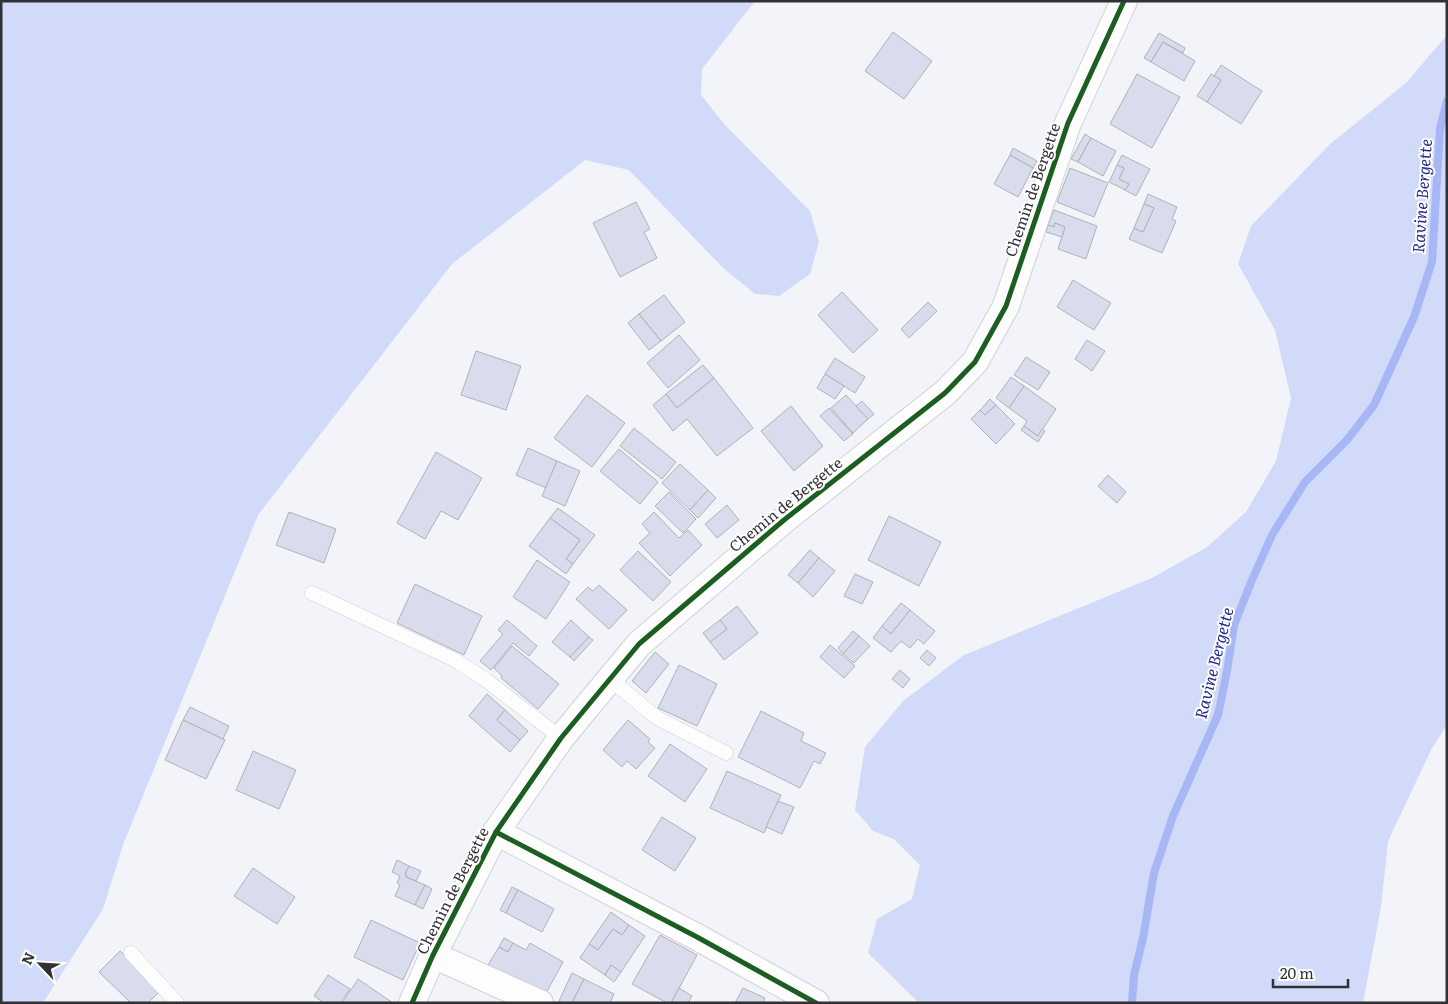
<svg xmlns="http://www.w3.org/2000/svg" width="1448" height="1004" font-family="Literata,serif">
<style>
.green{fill:#d1daf8}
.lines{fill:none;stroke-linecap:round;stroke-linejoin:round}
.stream{stroke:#a7b6f4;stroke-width:8}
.building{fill:#d8dcec;stroke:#b1b2b6}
.service-casing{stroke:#d0d1d6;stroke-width:15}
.minor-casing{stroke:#d0d1d6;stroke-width:28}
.service{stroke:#fdfdfe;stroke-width:14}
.minor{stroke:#fdfdfe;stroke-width:26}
.cycleway-casing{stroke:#fff;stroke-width:8}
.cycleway{stroke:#1b5e20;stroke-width:5}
.labels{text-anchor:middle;stroke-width:4;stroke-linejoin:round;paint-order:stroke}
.street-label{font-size:15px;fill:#303135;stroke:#fff}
.water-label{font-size:16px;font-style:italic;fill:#22298a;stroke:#fff}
</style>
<rect width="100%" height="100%" fill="#f3f4fa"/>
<g class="green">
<polygon points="1,1 755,1 702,69 701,95 725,125 810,211 819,242 810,274 779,296 755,294 723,268 629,170 585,160 452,264 258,515 124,842 103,909 43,1003 1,1003"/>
<polygon points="1447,35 1447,725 1432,748 1388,841 1381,907 1363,1003 919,1003 868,953 877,919 912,899 920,865 894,839 873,831 855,810 865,747 903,701 964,655 1152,578 1207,547 1246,512 1276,461 1291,398 1275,330 1238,264 1251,226 1330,144 1406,83"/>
</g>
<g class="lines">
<polyline class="stream" points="1132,1003 1134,975 1143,938 1154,873 1173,816 1218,715 1227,671 1234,625 1252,580 1272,535 1305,482 1347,440 1374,405 1414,317 1432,262 1440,129 1447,101"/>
</g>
<g class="building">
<polygon points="893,32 932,61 904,99 865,71"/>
<polygon points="1159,33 1185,48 1183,53 1163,42 1151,62 1144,58"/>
<polygon points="1163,42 1195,61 1184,81 1151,62"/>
<polygon points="1221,65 1262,91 1241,124 1207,102 1221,80 1214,76"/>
<polygon points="1137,74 1180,97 1152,148 1110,124"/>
<polygon points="1211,74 1221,80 1207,102 1197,96"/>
<polygon points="1085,134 1091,138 1078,162 1071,159"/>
<polygon points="1091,138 1116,151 1103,176 1078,162"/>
<polygon points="1013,148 1037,161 1033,168 1010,155"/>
<polygon points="1010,155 1033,168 1018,197 994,184"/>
<polygon points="1122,155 1150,169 1136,196 1125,190 1129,184 1119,179 1124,168 1117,165"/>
<polygon points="1117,165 1124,168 1119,179 1129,184 1125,190 1109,182"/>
<polygon points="1070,168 1108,183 1094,217 1057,202"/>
<polygon points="1148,194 1177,207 1172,219 1176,221 1162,253 1129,239 1134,228 1143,232 1154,208 1144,204"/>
<polygon points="636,202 650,229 644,232 657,258 620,277 593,223"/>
<polygon points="1144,204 1154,208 1143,232 1134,228"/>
<polygon points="1054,210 1097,226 1086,259 1058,249 1065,227 1055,223 1054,227 1048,225"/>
<polygon points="1055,223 1065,227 1062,237 1046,232 1048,225 1054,227"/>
<polygon points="1073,280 1111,303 1094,330 1057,307"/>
<polygon points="842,292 878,330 853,353 818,315"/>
<polygon points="664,295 685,322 661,341 639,314"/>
<polygon points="928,302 937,311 909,338 901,329"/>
<polygon points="639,314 661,341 649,350 628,323"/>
<polygon points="679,335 700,360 668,388 647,363"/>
<polygon points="1087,340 1105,351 1092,371 1075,359"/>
<polygon points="476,351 521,366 506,410 461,395"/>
<polygon points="1026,357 1050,372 1038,390 1014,375"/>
<polygon points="835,358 865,377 855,393 825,374"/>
<polygon points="703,365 714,378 677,408 666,394"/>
<polygon points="825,374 844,386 835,399 817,388"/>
<polygon points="1011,377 1024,386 1009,408 996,398"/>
<polygon points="714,378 753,428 717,456 687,419 673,431 653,405 666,394 677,408"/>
<polygon points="1024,386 1056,409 1038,436 1024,426 1027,421 1009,408"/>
<polygon points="587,395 625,423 592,467 554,438"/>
<polygon points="846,395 868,419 853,433 831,408"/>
<polygon points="990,399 996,405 985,415 980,410"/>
<polygon points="862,401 874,414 868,419 856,406"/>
<polygon points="996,405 1015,424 996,444 971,419 980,410 985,415"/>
<polygon points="791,406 823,446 794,471 761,431"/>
<polygon points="829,408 853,434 844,441 820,416"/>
<polygon points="1024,426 1038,436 1042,429 1045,431 1038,442 1021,430"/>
<polygon points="634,428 676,462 662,479 620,446"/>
<polygon points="528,448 557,461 546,488 516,475"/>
<polygon points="619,449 658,482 640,504 600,471"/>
<polygon points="436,452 482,478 458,520 441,511 425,539 397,523"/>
<polygon points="557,461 580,471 565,506 542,496"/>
<polygon points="680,464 708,490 690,510 662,483"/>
<polygon points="1108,475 1126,492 1117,503 1098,486"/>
<polygon points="708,490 716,498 698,518 690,510"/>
<polygon points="669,492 696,519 683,533 655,506"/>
<polygon points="727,505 739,520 717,538 705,524"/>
<polygon points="558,508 595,535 573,564 566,559 580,540 550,518"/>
<polygon points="289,512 336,529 324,563 276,545"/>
<polygon points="654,512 679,538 688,530 702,545 670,576 639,543 650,533 642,524"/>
<polygon points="889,516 941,542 919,586 868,560"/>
<polygon points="550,518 580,540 566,559 573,564 566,574 529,546"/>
<polygon points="810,550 819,558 798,583 788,575"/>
<polygon points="638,551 671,582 653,601 620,570"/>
<polygon points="819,558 835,571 813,597 798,583"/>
<polygon points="537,560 570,582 546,619 513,597"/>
<polygon points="855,574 873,582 862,604 844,596"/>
<polygon points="415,584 482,616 464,655 397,623"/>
<polygon points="599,585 627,610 609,629 576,599 588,587 593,591"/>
<polygon points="901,603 910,610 891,634 882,626"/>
<polygon points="737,606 758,633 724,660 710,642 727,629 720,620"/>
<polygon points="910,610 935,631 924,644 918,639 910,648 901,641 891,652 873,638 882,626 891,634"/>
<polygon points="507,620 537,646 529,656 513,643 491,670 480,661 503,634 498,630"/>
<polygon points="571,620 589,637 570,657 552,642"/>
<polygon points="720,620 727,629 710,642 703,633"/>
<polygon points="853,631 859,636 843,654 838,648"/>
<polygon points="859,636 870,646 854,663 843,654"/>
<polygon points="589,637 593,640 574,661 570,657"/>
<polygon points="830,645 855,666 844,678 820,657"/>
<polygon points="512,646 559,684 538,709 501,678 502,676 494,668"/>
<polygon points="927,650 936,658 929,666 920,658"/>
<polygon points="655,652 669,664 646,693 632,681"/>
<polygon points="679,665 717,684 697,726 658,708"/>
<polygon points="900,670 910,679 903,688 892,679"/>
<polygon points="487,694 505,710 497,720 520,740 510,752 469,716"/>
<polygon points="190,707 229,726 223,739 183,720"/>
<polygon points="505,710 528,731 520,740 497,720"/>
<polygon points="761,711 804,733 801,741 826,753 820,764 814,761 800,788 738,757"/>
<polygon points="183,720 225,740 206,779 165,760"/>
<polygon points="628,720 650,739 648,742 655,748 636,769 627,761 622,767 603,750"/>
<polygon points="670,744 707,769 685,802 648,776"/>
<polygon points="253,751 296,770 279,809 236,790"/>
<polygon points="727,771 781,795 764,833 710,808"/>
<polygon points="778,801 794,807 782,834 766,827"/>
<polygon points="662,817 696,838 675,871 642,850"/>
<polygon points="397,860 409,866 405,874 407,875 406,877 425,885 415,905 395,896 400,885 397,883 400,876 392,872"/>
<polygon points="409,866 421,871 416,881 406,877 407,875 405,874"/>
<polygon points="253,868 295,897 277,924 234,896"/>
<polygon points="425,885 432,889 423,909 415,905"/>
<polygon points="512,887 518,890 506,913 500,910"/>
<polygon points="518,890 554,909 542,932 506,913"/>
<polygon points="611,912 629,925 622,935 613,929 598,950 589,944"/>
<polygon points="371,920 420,943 403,980 354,957"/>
<polygon points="629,925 645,936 621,972 611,965 605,975 580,958 589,944 598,950 613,929 622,935"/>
<polygon points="660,935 697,955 671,1003 667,1003 632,984"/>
<polygon points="504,938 513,943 508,952 499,947"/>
<polygon points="513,943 526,950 530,943 563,962 544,997 488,965 499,947 508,952"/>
<polygon points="120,951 161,990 148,1003 131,1003 99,972"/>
<polygon points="611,965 621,972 614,982 605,975"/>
<polygon points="572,973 584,979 572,1003 563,1003 559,1001"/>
<polygon points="328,975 350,989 340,1003 324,1003 314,996"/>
<polygon points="358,979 393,1003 342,1003"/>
<polygon points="584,979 614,994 610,1003 572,1003"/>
<polygon points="679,988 692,996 688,1003 671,1003"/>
<polygon points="743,988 765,998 763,1003 735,1003"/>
</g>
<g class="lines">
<defs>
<g id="service">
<polyline points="312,593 455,660 486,680 561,738"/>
<polyline points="610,679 657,718 726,753"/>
<polyline points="131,953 177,1003"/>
</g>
<g id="minor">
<polyline points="496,832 697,937 816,1003"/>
<polyline points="433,955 540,1003"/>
<polyline points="412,1003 433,955 496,832 561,738 639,644 784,520 945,393 975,362 1006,306 1068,123 1124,1"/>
</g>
</defs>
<use href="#service" class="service-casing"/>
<use href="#minor" class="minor-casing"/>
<use href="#service" class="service"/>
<use href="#minor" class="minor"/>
<defs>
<g id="cycleway">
<polyline points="496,832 697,937 816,1003"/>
<polyline points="412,1003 433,955 496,832 561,738 639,644 784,520 945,393 975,362 1006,306 1068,123 1124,1"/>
</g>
</defs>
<use href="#cycleway" class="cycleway-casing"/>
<use href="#cycleway" class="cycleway"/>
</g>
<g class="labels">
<g class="street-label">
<text transform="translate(1033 190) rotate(-71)" y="5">Chemin de Bergette</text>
<text transform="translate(786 505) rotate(-39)" y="5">Chemin de Bergette</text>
<text transform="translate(453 891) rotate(-63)" y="5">Chemin de Bergette</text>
</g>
<g class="water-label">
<text transform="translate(1422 196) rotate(-86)" y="6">Ravine Bergette</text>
<text transform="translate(1214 663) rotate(-76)" y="6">Ravine Bergette</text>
</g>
</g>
<rect width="1448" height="1004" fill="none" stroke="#303135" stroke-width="5"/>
<g transform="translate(40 964) rotate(295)" stroke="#ffffff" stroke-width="4" paint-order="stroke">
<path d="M0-4L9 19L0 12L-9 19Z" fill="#303135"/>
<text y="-8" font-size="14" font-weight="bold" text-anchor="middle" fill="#303135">N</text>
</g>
<path d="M1273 979v8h75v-8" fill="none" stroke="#303135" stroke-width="2.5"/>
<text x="1280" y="979" font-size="15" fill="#303135" stroke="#ffffff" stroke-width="4" paint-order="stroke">20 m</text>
</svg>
